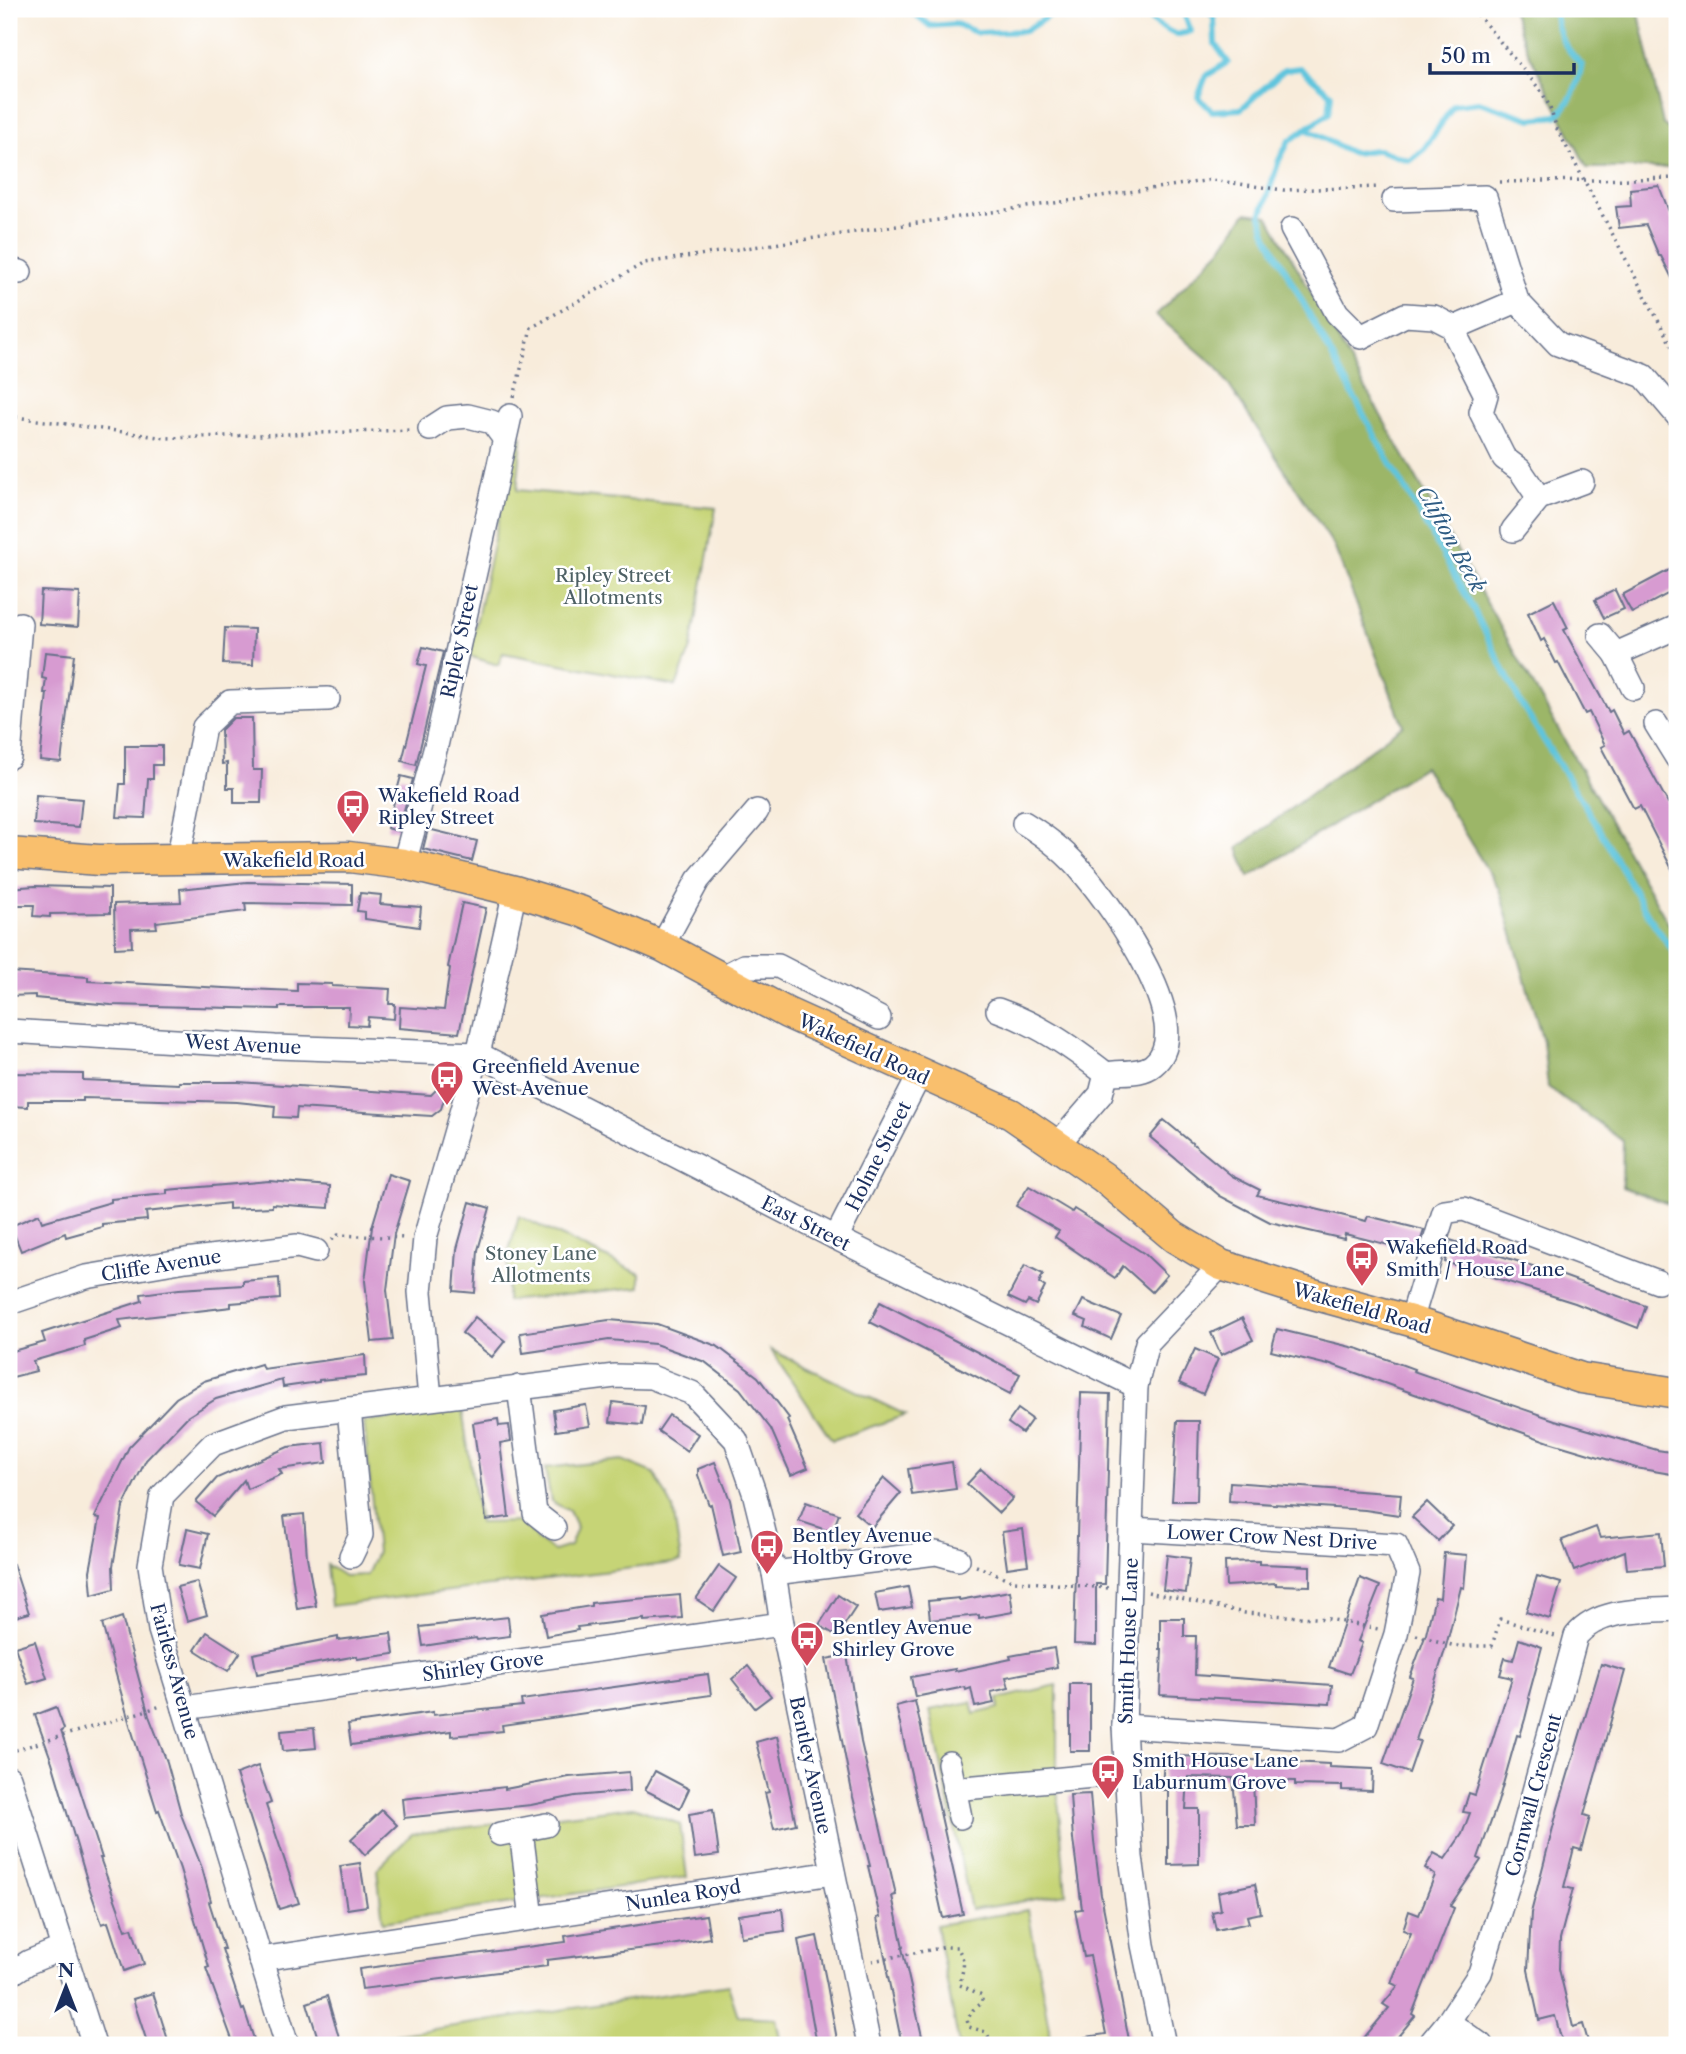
<svg xmlns="http://www.w3.org/2000/svg" width="1686" height="2054" font-family="'Libre Caslon Text',serif">
<style>
.green{fill:#c6d476;stroke:#70826a;stroke-width:2}
.forest{fill:#9cb667;stroke:#5c7262;stroke-width:2}
.lines{fill:none;stroke-linecap:round;stroke-linejoin:round}
.stream{stroke:#5fc5dd;stroke-width:6}
.building{fill:#d79bd1}
.minor-casing{stroke:#68718a;stroke-width:26}
.major-casing{stroke:#68718a;stroke-width:33}
.path{stroke:#68718a;stroke-width:3.5;stroke-dasharray:2 5;stroke-linecap:butt}
.minor{stroke:#fff;stroke-width:23}
.major{stroke:#f9bf6d;stroke-width:30}
.labels{text-anchor:middle;stroke-width:5;stroke-linejoin:round;paint-order:stroke}
.park-label{font-size:19px;fill:#4e6165;stroke:#fff}
.street-label{font-size:19px;fill:#1b2f5e;stroke:#fff}
.poi-label{font-size:19px;fill:#1b2f5e;stroke:#fff;text-anchor:start}
.water-label{font-size:21px;font-style:italic;fill:#2f5c84;stroke:#fff}
</style>
<rect width="100%" height="100%" fill="#fff"/>
<filter id="ink" filterUnits="userSpaceOnUse"><feTurbulence type="fractalNoise" baseFrequency=".0143" numOctaves="2"/><feDisplacementMap in="SourceGraphic" scale="14" xChannelSelector="R" yChannelSelector="G"/><feConvolveMatrix kernelMatrix="1 2 1 2 8 2 1 2 1" color-interpolation-filters="sRGB"/></filter>
<filter id="wash" filterUnits="userSpaceOnUse"><feTurbulence type="fractalNoise" baseFrequency=".00686" numOctaves="4" result="noise"/><feDisplacementMap in="SourceGraphic" scale="28" xChannelSelector="R" yChannelSelector="G"/><feGaussianBlur stdDeviation="1.57" result="paint"/><feColorMatrix in="noise" values="0 0 0 0 0 0 0 0 0 0 0 0 0 0 0 0 0 1.4 0 .05"/><feComposite in="paint" operator="in"/></filter>
<g filter="url(#wash)">
<rect width="100%" height="100%" fill="#f8ecdb"/>
<g class="green">
<polygon points="522,437 517,490 716,508 691,648 676,686 503,653 498,665 469,656 515,442"/>
<polygon points="519,1216 640,1274 640,1287 507,1301 509,1251"/>
<polygon points="771,1350 906,1415 832,1440"/>
<polygon points="462,1409 479,1523 524,1522 537,1540 554,1551 570,1546 577,1528 569,1511 551,1501 545,1468 622,1460 654,1473 673,1508 681,1562 331,1606 327,1565 344,1576 367,1575 377,1552 364,1422"/>
<polygon points="1057,1685 1057,1787 1066,1894 971,1910 930,1710 971,1702 974,1714 999,1708 998,1699"/>
<polygon points="633,1807 680,1824 687,1877 383,1922 377,1869 412,1834"/>
<polygon points="1028,1910 1052,2045 959,2045 936,1925"/>
<polygon points="728,1985 738,2016 776,2018 781,2045 383,2045 381,2037"/>
</g>
<g class="forest">
<polygon points="1512,9 1638,9 1663,124 1677,137 1677,168 1587,168 1527,49"/>
<polygon points="1246,213 1268,216 1677,939 1677,1207 1622,1187 1623,1141 1548,1087 1543,1042 1499,889 1424,767 1249,877 1238,848 1403,725 1334,546 1217,367 1156,315 1220,250"/>
</g>
<g class="lines">
<g class="stream">
<polyline points="894,9 915,14 930,26 956,24 978,33 1025,31 1059,9"/>
<path d="M1143 9C1149 22 1164 29 1177 35L1191 31 1182 9"/>
<polyline points="1206,9 1214,17 1215,44 1228,62 1206,76 1198,97 1212,111 1241,109 1284,70 1300,68 1331,94 1329,113 1289,141 1279,160 1261,216 1267,236 1379,443 1472,606 1520,702 1595,822 1648,915 1677,957"/>
<path d="M1305 129C1321 134 1334 146 1350 152 1359 155 1368 149 1378 150 1388 152 1398 158 1410 160L1424 149 1454 105 1479 102 1531 119 1557 116C1572 101 1577 86 1582 65 1566 49 1555 33 1555 9"/>
</g>
</g>
<g id="blocks">
<g class="building">
<polygon points="1659,186 1677,232 1677,288 1661,256 1659,256 1646,225 1619,228 1616,207 1631,206 1630,189"/>
<polygon points="1677,566 1677,589 1632,613 1622,595"/>
<polygon points="1615,590 1624,609 1604,618 1595,600"/>
<polygon points="41,591 80,593 78,627 39,624"/>
<polygon points="1554,600 1568,628 1564,630 1609,712 1612,710 1624,734 1629,731 1668,803 1677,798 1677,879 1640,806 1634,809 1601,747 1605,745 1589,712 1585,714 1558,662 1556,663 1544,639 1541,641 1528,613"/>
<polygon points="225,628 254,629 253,665 223,664"/>
<polygon points="423,647 443,652 416,765 402,761 426,666 418,664"/>
<polygon points="45,652 74,655 61,762 40,760 47,693 44,693 46,679 42,678"/>
<polygon points="233,718 252,718 253,770 262,770 261,803 234,803 234,788 227,788 227,763 222,764 221,730"/>
<polygon points="125,746 162,746 162,765 153,765 153,779 148,779 145,818 117,817 120,784 125,784"/>
<polygon points="401,776 413,779 398,831 387,828"/>
<polygon points="36,795 82,799 79,827 34,824"/>
<polygon points="428,829 477,841 472,861 423,849"/>
<polygon points="247,882 352,884 352,905 245,903 246,911 156,922 157,928 131,929 132,947 115,948 114,904 181,902 180,889"/>
<polygon points="35,886 110,888 110,913 50,914 50,917 33,916 34,905 9,905 9,888"/>
<polygon points="360,893 381,895 380,904 421,907 419,927 365,919 365,912 357,911"/>
<polygon points="462,903 486,908 459,1033 399,1028 400,1007 444,1010 450,968 448,967"/>
<polygon points="9,972 88,977 88,981 224,988 297,991 297,983 332,984 332,986 390,989 389,1004 395,1004 394,1019 368,1017 367,1026 348,1025 349,1007 279,1007 279,1009 111,1005 35,998 35,995 9,996"/>
<polygon points="9,1073 83,1074 83,1080 179,1084 179,1082 238,1082 431,1095 452,1074 441,1109 432,1116 297,1108 296,1118 274,1117 275,1106 237,1102 83,1098 83,1101 28,1101 28,1107 9,1106"/>
<polygon points="1164,1120 1232,1176 1260,1190 1257,1195 1366,1221 1368,1216 1424,1230 1417,1252 1345,1234 1344,1239 1270,1222 1220,1196 1150,1137"/>
<polygon points="388,1174 410,1181 394,1234 387,1290 393,1340 372,1342 365,1281 372,1227"/>
<polygon points="269,1181 330,1186 329,1208 272,1204 272,1207 229,1209 229,1203 146,1212 147,1220 102,1224 102,1227 66,1237 65,1233 21,1251 11,1226 39,1214 42,1222 111,1202 111,1199 167,1194 167,1190"/>
<polygon points="1029,1186 1072,1212 1074,1209 1145,1254 1167,1275 1152,1292 1123,1266 1115,1278 1055,1237 1059,1231 1016,1206"/>
<polygon points="470,1202 490,1208 478,1250 475,1293 454,1291 457,1249"/>
<polygon points="1450,1240 1555,1273 1646,1306 1638,1328 1575,1303 1445,1262"/>
<polygon points="1025,1265 1043,1274 1039,1283 1045,1287 1036,1305 1028,1301 1025,1305 1008,1297"/>
<polygon points="279,1278 280,1299 231,1303 231,1307 119,1320 122,1328 84,1340 85,1346 33,1361 36,1371 9,1378 9,1352 45,1342 42,1333 142,1301 141,1294 179,1289 243,1285 243,1281"/>
<polygon points="1083,1300 1121,1316 1111,1339 1085,1327 1087,1321 1075,1316"/>
<polygon points="880,1302 1020,1374 1010,1394 870,1322"/>
<polygon points="475,1317 505,1341 492,1357 462,1333"/>
<polygon points="1242,1318 1253,1340 1221,1355 1211,1333"/>
<polygon points="609,1320 657,1324 717,1346 758,1377 789,1418 787,1420 808,1468 791,1475 771,1429 740,1389 705,1362 655,1344 609,1340 523,1353 520,1333"/>
<polygon points="1277,1329 1359,1349 1414,1369 1413,1371 1555,1420 1657,1450 1677,1453 1677,1475 1636,1468 1549,1442 1328,1363 1328,1365 1271,1351"/>
<polygon points="1195,1349 1218,1359 1203,1394 1179,1383"/>
<polygon points="365,1355 366,1376 319,1380 319,1382 283,1387 282,1380 216,1399 187,1417 146,1460 123,1507 113,1566 114,1589 92,1595 90,1571 100,1518 95,1517 129,1447 176,1398 204,1381 261,1364 263,1369"/>
<polygon points="1081,1393 1110,1394 1105,1584 1096,1584 1096,1645 1074,1644"/>
<polygon points="613,1402 645,1406 642,1425 610,1422"/>
<polygon points="586,1405 590,1426 556,1431 553,1410"/>
<polygon points="1018,1409 1032,1419 1022,1433 1008,1423"/>
<polygon points="669,1415 698,1434 687,1451 658,1431"/>
<polygon points="498,1419 499,1426 509,1425 511,1441 500,1443 509,1517 486,1520 473,1423"/>
<polygon points="1177,1421 1199,1421 1197,1501 1172,1501"/>
<polygon points="324,1443 326,1463 279,1469 282,1474 247,1489 244,1480 213,1516 196,1502 217,1478 288,1447"/>
<polygon points="715,1462 730,1500 741,1552 723,1556 711,1504 709,1505 698,1475 698,1469"/>
<polygon points="952,1462 956,1489 912,1495 908,1469"/>
<polygon points="981,1469 1013,1498 999,1513 967,1484"/>
<polygon points="884,1478 901,1493 872,1527 855,1513"/>
<polygon points="1230,1482 1401,1494 1399,1515 1365,1510 1229,1501"/>
<polygon points="806,1502 839,1514 832,1532 799,1521"/>
<polygon points="1427,1502 1452,1526 1438,1541 1412,1517"/>
<polygon points="304,1514 307,1557 316,1606 297,1609 284,1516"/>
<polygon points="1596,1527 1600,1538 1661,1532 1664,1566 1627,1569 1625,1551 1574,1571 1562,1540"/>
<polygon points="187,1529 208,1534 200,1569 179,1565"/>
<polygon points="1023,1529 1028,1565 1007,1568 1002,1532"/>
<polygon points="1444,1553 1467,1555 1464,1588 1461,1587 1445,1650 1416,1740 1420,1741 1409,1773 1383,1764 1413,1678 1410,1677 1426,1634 1435,1597 1440,1598"/>
<polygon points="1167,1555 1190,1558 1186,1593 1163,1590"/>
<polygon points="1259,1561 1259,1564 1310,1566 1310,1586 1276,1585 1276,1583 1226,1586 1225,1562"/>
<polygon points="13,1564 29,1613 9,1619 9,1565"/>
<polygon points="719,1566 736,1578 714,1611 696,1599"/>
<polygon points="1537,1576 1561,1583 1550,1619 1526,1612"/>
<polygon points="1360,1578 1380,1586 1358,1641 1362,1643 1350,1674 1329,1667"/>
<polygon points="197,1582 207,1615 187,1621 177,1587"/>
<polygon points="908,1587 912,1607 879,1612 875,1593"/>
<polygon points="1010,1591 1013,1612 979,1618 979,1615 930,1620 928,1601 959,1598 959,1600"/>
<polygon points="680,1595 682,1618 644,1621 644,1619 577,1627 578,1630 546,1636 542,1614 591,1606 591,1603"/>
<polygon points="838,1595 856,1607 837,1636 819,1625"/>
<polygon points="122,1617 149,1716 167,1762 182,1817 202,1868 211,1901 209,1902 224,1949 222,1949 242,2010 244,2009 256,2045 234,2045 206,1968 209,1967 180,1869 159,1810 157,1811 130,1725 102,1624"/>
<polygon points="508,1617 510,1636 477,1640 476,1638 423,1646 420,1627"/>
<polygon points="1160,1618 1184,1618 1184,1636 1196,1636 1195,1675 1332,1685 1330,1704 1160,1695 1162,1649 1160,1649"/>
<polygon points="207,1632 240,1653 228,1671 195,1650"/>
<polygon points="391,1633 394,1654 357,1659 357,1656 257,1674 253,1654 338,1637 338,1640"/>
<polygon points="1519,1639 1542,1647 1528,1698 1530,1699 1525,1719 1520,1736 1517,1735 1498,1802 1478,1858 1481,1860 1450,1906 1454,1908 1412,2014 1415,2016 1391,2045 1358,2045 1389,2008 1383,2004 1398,1986 1391,1983 1411,1933 1403,1930 1409,1911 1419,1915 1435,1875 1425,1868 1434,1853 1445,1859 1462,1834 1470,1813 1463,1812 1469,1793 1475,1795 1512,1678 1500,1675 1505,1658 1513,1660"/>
<polygon points="35,1641 47,1678 28,1684 15,1647"/>
<polygon points="1054,1648 1057,1667 1006,1677 1009,1688 991,1692 994,1703 975,1707 971,1688 966,1690 965,1687 915,1697 911,1677 955,1669 955,1671 1011,1659 1010,1656"/>
<polygon points="847,1655 861,1742 896,1895 892,1896 903,1947 902,1948 924,2045 902,2045 887,1972 888,1971 877,1918 880,1917 868,1866 870,1866 853,1797 826,1659"/>
<polygon points="1601,1664 1625,1671 1584,1815 1590,1817 1581,1850 1574,1848 1564,1887 1573,1889 1560,1939 1559,1969 1573,2027 1583,2024 1589,2045 1563,2045 1555,2016 1539,2020 1528,1970 1531,1913 1558,1808"/>
<polygon points="748,1666 771,1696 755,1708 732,1679"/>
<polygon points="708,1674 711,1695 502,1725 503,1731 451,1736 451,1731 351,1745 348,1724 433,1712 433,1715 522,1706 521,1700"/>
<rect x="1070" y="1684" width="20" height="67"/>
<polygon points="915,1701 963,1914 943,1918 896,1706"/>
<polygon points="56,1707 64,1729 61,1731 102,1858 100,1858 126,1930 132,1928 144,1964 124,1971 108,1922 102,1924 89,1887 52,1762 35,1715"/>
<polygon points="314,1728 316,1748 283,1751 281,1731"/>
<polygon points="777,1736 796,1824 774,1829 765,1793 769,1792 756,1742"/>
<polygon points="1164,1756 1235,1757 1235,1759 1329,1764 1329,1767 1373,1769 1372,1791 1342,1790 1342,1786 1295,1785 1295,1781 1253,1780 1255,1825 1237,1825 1233,1778 1188,1777 1186,1809 1199,1809 1199,1864 1168,1865 1168,1790 1162,1790"/>
<polygon points="258,1766 271,1803 266,1805 299,1903 279,1909 236,1774"/>
<polygon points="655,1771 689,1789 680,1808 645,1790"/>
<polygon points="629,1772 630,1791 575,1796 531,1805 404,1818 402,1799 505,1787 505,1789 569,1777"/>
<polygon points="1090,1794 1094,1842 1101,1895 1130,2045 1086,2045 1085,2037 1106,2034 1090,1956 1084,1957 1075,1910 1082,1909 1073,1839 1070,1795"/>
<polygon points="382,1810 397,1825 365,1855 351,1839"/>
<polygon points="713,1810 719,1855 695,1858 689,1814"/>
<polygon points="360,1863 367,1906 347,1909 340,1866"/>
<polygon points="1255,1884 1261,1913 1247,1916 1249,1923 1216,1930 1212,1912 1221,1910 1218,1892"/>
<polygon points="782,1909 785,1931 741,1937 738,1915"/>
<polygon points="706,1915 710,1938 671,1945 547,1960 547,1966 362,1989 359,1969 566,1942 565,1936"/>
<polygon points="817,1936 827,1985 838,2045 818,2045 815,2034 798,1940"/>
<polygon points="153,1993 168,2040 148,2045 133,1999"/>
<polygon points="327,1996 337,2031 342,2045 320,2045 307,2003"/>
</g>
</g>
</g>
<g filter="url(#ink)">
<use href="#blocks" fill-opacity="0" stroke="#68718a" stroke-width="2"/>
<g class="lines">
<defs>
<g id="minor">
<polyline points="1394,200 1485,197 1517,301 1558,344 1644,376 1677,415"/>
<polyline points="1292,229 1337,313 1361,337 1405,315 1434,317 1459,330"/>
<polyline points="9,270 20,272"/>
<polyline points="1517,301 1461,325 1456,336 1486,395 1481,412 1504,458 1520,470 1539,498"/>
<polyline points="430,429 447,418 468,416 492,422 504,438"/>
<polyline points="1513,530 1539,498 1582,482"/>
<polyline points="1600,635 1616,654 1633,688"/>
<polyline points="1616,654 1677,627"/>
<polyline points="1656,724 1677,758"/>
<polyline points="9,757 20,624"/>
<path d="M1024 823C1047 837 1068 854 1085 875 1112 907 1200 1028 1153 1065 1141 1075 1120 1071 1106 1074"/>
<polyline points="178,860 204,727 230,702 328,699"/>
<polyline points="404,864 436,746 510,416"/>
<polyline points="662,946 698,880 757,811"/>
<polyline points="723,977 744,966 778,966 879,1018"/>
<path d="M998 1010C1040 1025 1070 1046 1106 1074L1101 1094 1057 1145"/>
<polyline points="9,1031 275,1047 478,1054 836,1238 1136,1386"/>
<polyline points="836,1238 920,1074"/>
<polyline points="9,1303 86,1277 186,1260 297,1246 316,1251"/>
<polyline points="1411,1321 1444,1212 1464,1209 1658,1282"/>
<polyline points="519,1387 535,1513 554,1528"/>
<polyline points="430,1398 420,1292 425,1238 478,1054 515,891"/>
<polyline points="349,1409 361,1535 351,1556"/>
<polyline points="774,1573 936,1553 958,1559"/>
<polyline points="184,1708 782,1624"/>
<polyline points="1124,1726 1339,1740 1366,1726 1396,1634 1408,1573 1396,1545 1132,1529"/>
<polyline points="949,1763 960,1817"/>
<polyline points="9,1778 94,2045"/>
<polyline points="954,1789 1126,1773"/>
<polyline points="521,1832 532,1918"/>
<polyline points="500,1834 546,1825"/>
<polyline points="260,1959 833,1873"/>
<polyline points="9,1975 29,1962 63,1948"/>
<polyline points="1448,2022 1481,2045"/>
<polyline points="287,2045 160,1630 150,1565 162,1496 213,1444 286,1417 615,1376 651,1377 692,1393 736,1440 754,1492 774,1573 782,1624 869,2045"/>
<polyline points="1164,2045 1143,1945 1131,1857 1124,1726 1136,1386 1147,1343 1221,1265"/>
<path d="M1429 2045 1448 2022 1480 1973 1514 1865 1576 1636C1599 1608 1644 1611 1677 1609"/>
</g>
<polyline id="major" points="9,853 99,860 349,857 404,864 515,891 580,911 662,946 787,1013 1011,1114 1103,1177 1174,1237 1221,1265 1306,1292 1411,1321 1581,1378 1677,1393"/>
</defs>
<use href="#minor" class="minor-casing"/>
<use href="#major" class="major-casing"/>
<g class="path">
<polyline points="1473,9 1541,91 1549,105 1557,129 1677,356"/>
<polyline points="1500,182 1677,178"/>
<polyline points="514,397 531,328 644,263 1211,180 1283,190 1380,187"/>
<polyline points="9,416 166,438 411,430"/>
<polyline points="332,1240 338,1235 407,1238"/>
<polyline points="976,1566 1014,1581 1109,1588"/>
<polyline points="1148,1592 1245,1613 1329,1619 1378,1629"/>
<polyline points="1416,1635 1455,1646 1492,1646 1500,1619 1555,1636"/>
<polyline points="9,1752 161,1706"/>
<path d="M872 1961 946 1947H957C968 1965 962 1967 960 1985L982 1995V2003L973 2010 967 2020 969 2027 986 2032 990 2039 989 2045"/>
</g>
<use href="#minor" class="minor"/>
<use href="#major" class="major"/>
</g>
</g>
<defs>
<symbol id="bus-pin" viewBox="-11 -11 22 30"><path d="M0 17L-7.5 6A9.5 9.5 0 1 1 7.5 6Z" fill="#d1495b" stroke="#fff"/><path d="M-5-6H5V4H4V6H2V4H-2V6H-4V4H-5ZM-3.5-4V0h7V-4ZM-3.5 1.2v1.5H-2V1.2ZM2 1.2v1.5H3.5V1.2Z" fill="#fff"/></symbol>
</defs>
<g fill-rule="evenodd">
<use href="#bus-pin" x="334" y="787" width="38" height="52"/>
<use href="#bus-pin" x="428" y="1058" width="38" height="52"/>
<use href="#bus-pin" x="1343" y="1239" width="38" height="52"/>
<use href="#bus-pin" x="748" y="1527" width="38" height="52"/>
<use href="#bus-pin" x="788" y="1619" width="38" height="52"/>
<use href="#bus-pin" x="1089" y="1752" width="38" height="52"/>
</g>
<g class="labels">
<g class="park-label">
<text x="613" y="582">Ripley Street<tspan x="613" dy="22">Allotments</tspan></text>
<text x="541" y="1260">Stoney Lane<tspan x="541" dy="22">Allotments</tspan></text>
</g>
<g class="street-label">
<text transform="translate(459 641) rotate(-78)" y="7">Ripley Street</text>
<text x="294" y="867">Wakefield Road</text>
<text transform="translate(243 1044) rotate(3)" y="7">West Avenue</text>
<text transform="translate(864 1049) rotate(25)" y="7">Wakefield Road</text>
<text transform="translate(878 1156) rotate(-63)" y="7">Holme Street</text>
<text transform="translate(806 1223) rotate(27)" y="7">East Street</text>
<text transform="translate(161 1265) rotate(-9)" y="7">Cliffe Avenue</text>
<text transform="translate(1362 1308) rotate(16)" y="7">Wakefield Road</text>
<text transform="translate(1272 1537) rotate(3)" y="7">Lower Crow Nest Drive</text>
<text transform="translate(1128 1641) rotate(-88)" y="7">Smith House Lane</text>
<text transform="translate(483 1666) rotate(-8)" y="7">Shirley Grove</text>
<text transform="translate(175 1671) rotate(75)" y="7">Fairless Avenue</text>
<text transform="translate(811 1765) rotate(78)" y="7">Bentley Avenue</text>
<text transform="translate(1533 1795) rotate(-75)" y="7">Cornwall Crescent</text>
<text transform="translate(683 1895) rotate(-9)" y="7">Nunlea Royd</text>
</g>
<g class="poi-label">
<text x="378" y="802">Wakefield Road<tspan x="378" dy="22">Ripley Street</tspan></text>
<text x="472" y="1073">Greenfield Avenue<tspan x="472" dy="22">West Avenue</tspan></text>
<text x="1386" y="1254">Wakefield Road<tspan x="1386" dy="22">Smith / House Lane</tspan></text>
<text x="792" y="1542">Bentley Avenue<tspan x="792" dy="22">Holtby Grove</tspan></text>
<text x="832" y="1634">Bentley Avenue<tspan x="832" dy="22">Shirley Grove</tspan></text>
<text x="1132" y="1767">Smith House Lane<tspan x="1132" dy="22">Laburnum Grove</tspan></text>
</g>
<g class="water-label">
<text transform="translate(1451 539) rotate(61)" y="7">Clifton Beck</text>
</g>
</g>
<rect width="1686" height="2054" fill="none" stroke="#fff" stroke-width="35"/>
<g transform="translate(66 1987)" stroke="#ffffff" stroke-width="5" paint-order="stroke">
<path d="M0-5L12 26L0 18L-12 26Z" fill="#1b2f5e"/>
<text y="-10" font-size="19" font-weight="bold" text-anchor="middle" fill="#1b2f5e">N</text>
</g>
<path d="M1430 63v10h144v-10" fill="none" stroke="#1b2f5e" stroke-width="3.5"/>
<text x="1441" y="63" font-size="21" fill="#1b2f5e" stroke="#ffffff" stroke-width="5" paint-order="stroke">50 m</text>
</svg>
